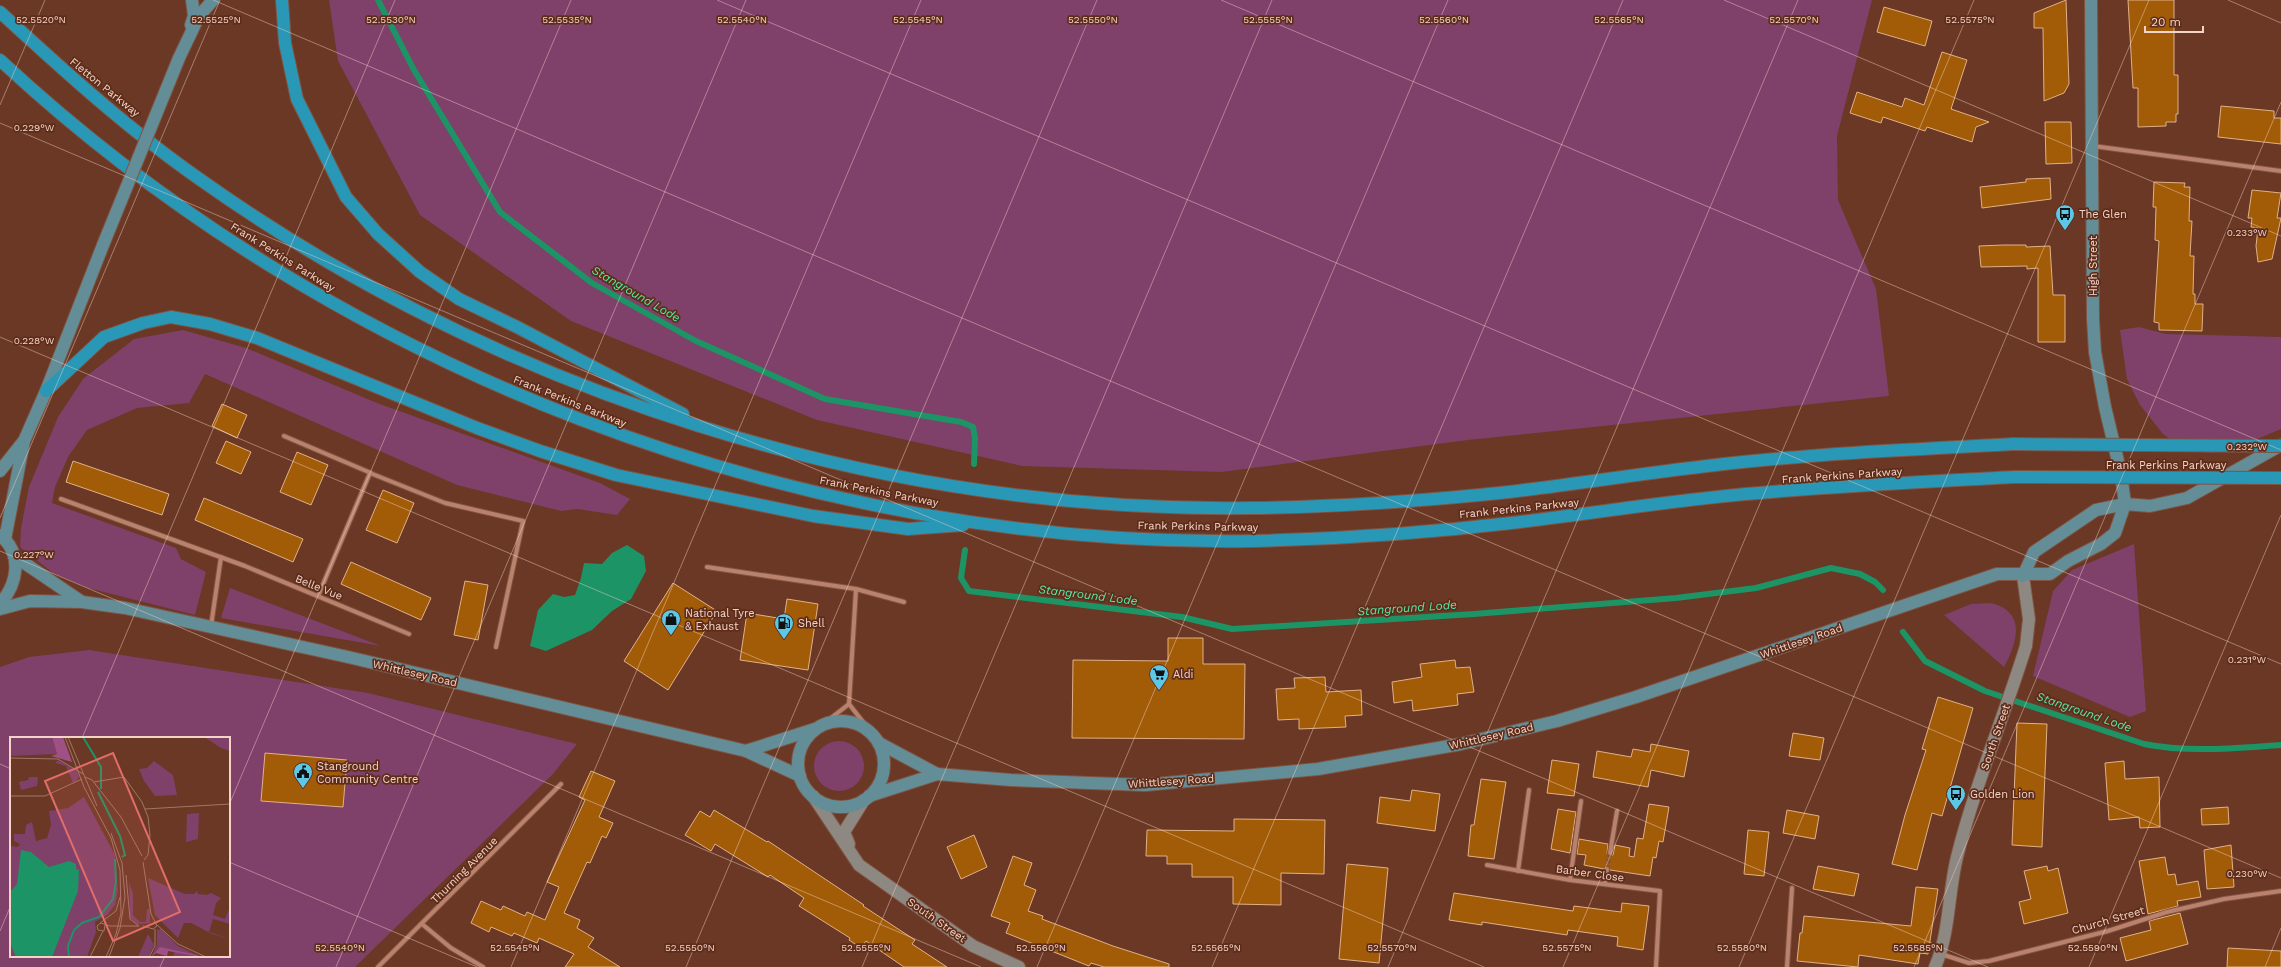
<svg xmlns="http://www.w3.org/2000/svg" width="2281" height="967" font-family="'Work Sans',sans-serif">
<style>
.green{fill:#7f406a;fill-rule:evenodd}
.water{fill:#1c9466}
.lines{fill:none;stroke-linecap:round;stroke-linejoin:round}
.stream{stroke:#1c9466;stroke-width:6}
.building{fill:#a25c07;stroke:#e1b188}
.street-tunnel{stroke:#7f4f3d;stroke-width:4;stroke-dasharray:4 2;stroke-linecap:butt}
.street-casing{stroke:#7f5443;stroke-width:6}
.secondary-casing{stroke:#7f5443;stroke-width:14}
.primary-casing{stroke:#7f5443;stroke-width:14}
.highway-casing{stroke:#7f5443;stroke-width:14}
.street{stroke:#ba816c;stroke-width:4}
.secondary{stroke:#8e8882;stroke-width:12}
.primary{stroke:#638e98;stroke-width:12}
.highway{stroke:#2997b6;stroke-width:12}
.primary-bridge-casing{stroke:#7f5443;stroke-width:14;stroke-linecap:butt}
.highway-bridge-casing{stroke:#7f5443;stroke-width:14;stroke-linecap:butt}
.primary-bridge{stroke:#638e98;stroke-width:12}
.highway-bridge{stroke:#2997b6;stroke-width:12}
.ticks{fill:none;stroke:#f4d4c9;stroke-width:1;stroke-opacity:0.45}
.labels{text-anchor:middle;stroke-width:3.5;stroke-linejoin:round;paint-order:stroke}
.street-label{font-size:11px;fill:#f4d4c9;stroke:#5e2d1a}
.poi-label{font-size:11px;fill:#f4d4c9;stroke:#5e2d1a;text-anchor:start}
.water-label{font-size:12px;font-style:italic;fill:#58e8aa;stroke:#5e2d1a}
.inset-river{fill:none;stroke:#1c9466;stroke-width:2}
.inset-road{fill:none;stroke:#a17666;stroke-width:1}
.view{fill:#e26d68;fill-opacity:0.15;stroke:#e26d68;stroke-width:2}
.inset-edge{fill:none;stroke:#f4d4c9;stroke-width:2}
.ticks-label{font-size:10px;text-anchor:middle;fill:#f4d4c9;stroke:#5e2d1a;stroke-width:3.5;stroke-linejoin:round;paint-order:stroke}
</style>
<rect width="100%" height="100%" fill="#6a3824"/>
<g class="green">
<polygon points="329,0 1872,0 1837,136 1838,200 1876,289 1889,396 1468,440 1221,472 1022,466 817,420 571,321 420,215 338,61"/>
<polygon points="2139,327 2166,334 2281,337 2281,429 2248,443 2213,453 2185,450 2163,434 2140,405 2127,379 2120,330"/>
<polygon points="183,330 246,348 377,403 600,483 630,499 617,515 577,509 561,511 457,485 205,374 189,403 137,408 87,430 68,457 55,487 52,503 176,548 181,559 206,572 195,615 88,588 53,573 20,547 21,528 29,487 58,417 83,379 134,339"/>
<polygon points="2134,544 2146,711 2130,717 2033,676 2053,591 2072,570"/>
<polygon points="230,588 381,646 221,618"/>
<path d="M1991 603C2027 612 2017 643 2004 667L1944 615 1971 604Z"/>
<path d="M89 650 368 693 577 744 553 774 355 967H0V667L29 657ZM11 738H229V956H11Z"/>
<circle cx="839" cy="766" r="25"/>
</g>
<polygon class="water" points="627,545 644,556 646,571 631,599 612,611 592,630 546,651 530,646 538,610 553,594 564,597 575,595 581,578 584,563 602,564 612,553"/>
<g class="lines">
<g class="stream">
<polyline points="378,0 414,70 500,212 592,283 696,341 825,399 961,422 973,427 975,438 974,464"/>
<polyline points="965,550 961,578 969,591 1182,617 1232,629 1474,614 1676,598 1756,588 1831,568 1860,574 1875,582 1883,590"/>
<path d="M1903 632 1925 661 1985 691 2144 744C2189 753 2235 748 2281 745"/>
</g>
</g>
<g class="building">
<polygon points="2066,0 2069,84 2064,93 2044,101 2043,28 2034,28 2034,13"/>
<polygon points="2128,0 2174,0 2174,75 2178,75 2178,114 2176,114 2176,122 2166,122 2166,126 2138,127 2138,88 2133,88"/>
<polygon points="1884,7 1932,21 1925,46 1877,32"/>
<polygon points="1942,52 1967,60 1951,109 1989,122 1976,127 1972,142 1927,127 1925,131 1883,117 1881,123 1850,113 1857,92 1902,107 1905,98 1924,105"/>
<polygon points="2221,106 2274,111 2274,118 2281,118 2281,144 2218,137"/>
<polygon points="2045,122 2071,122 2072,163 2046,164"/>
<polygon points="2050,178 2051,199 1982,208 1980,187 2026,182 2026,179"/>
<polygon points="2154,182 2185,183 2184,187 2190,187 2189,221 2192,221 2190,256 2194,256 2193,294 2195,294 2195,304 2203,304 2202,331 2159,330 2159,323 2154,322 2159,241 2155,240 2156,207 2153,207"/>
<polygon points="2252,190 2281,193 2277,218 2281,218 2272,259 2258,262 2256,246 2258,228 2251,227 2252,218 2248,218"/>
<polygon points="2003,245 2026,245 2026,247 2050,246 2053,295 2065,295 2065,342 2038,342 2038,268 2027,269 2027,266 1981,267 1979,246"/>
<polygon points="222,404 247,415 237,438 212,426"/>
<polygon points="226,441 251,452 241,474 216,463"/>
<polygon points="297,452 328,465 311,505 280,492"/>
<polygon points="73,461 169,494 162,515 66,482"/>
<polygon points="383,490 414,503 397,543 366,530"/>
<polygon points="204,498 303,539 293,562 195,520"/>
<polygon points="351,562 431,598 421,620 341,584"/>
<polygon points="465,581 488,585 478,640 454,635"/>
<polygon points="673,583 717,611 668,690 624,661"/>
<polygon points="787,599 818,604 808,670 740,660 747,613 784,619"/>
<polygon points="1168,638 1203,638 1203,664 1245,664 1244,739 1072,738 1073,660 1168,661"/>
<polygon points="1455,660 1456,668 1470,667 1474,692 1457,694 1458,705 1413,711 1412,700 1394,703 1392,682 1422,677 1420,664"/>
<polygon points="1325,677 1326,692 1361,690 1362,715 1345,716 1346,727 1299,729 1299,719 1278,720 1276,689 1295,688 1294,678"/>
<polygon points="1938,697 1973,708 1942,816 1932,813 1917,870 1892,864 1905,815 1926,750 1922,749"/>
<polygon points="2017,723 2047,724 2042,847 2012,845"/>
<polygon points="1793,733 1824,738 1820,760 1789,756"/>
<polygon points="1651,744 1689,751 1684,777 1651,770 1648,787 1593,777 1597,751 1631,757 1633,749 1650,752"/>
<polygon points="265,753 347,760 343,807 261,801"/>
<polygon points="1552,760 1579,764 1574,796 1547,793"/>
<polygon points="2124,761 2125,779 2159,777 2160,827 2140,828 2139,817 2109,820 2105,763"/>
<polygon points="591,771 615,781 599,817 613,823 606,838 602,836 590,863 587,862 564,913 580,920 577,928 594,938 588,947 620,967 565,967 574,954 539,938 537,943 514,933 512,936 491,927 489,932 471,923 481,901 501,910 503,906 525,916 527,912 545,920 559,887 547,882 585,800 579,797"/>
<polygon points="1481,779 1506,782 1494,859 1468,856 1471,825 1474,825"/>
<polygon points="1412,790 1440,794 1435,831 1377,823 1380,797 1410,801"/>
<polygon points="1649,804 1669,807 1663,842 1659,841 1656,858 1653,857 1650,876 1610,870 1608,866 1604,869 1584,865 1586,855 1577,854 1579,839 1608,844 1607,853 1609,856 1613,855 1615,845 1630,848 1629,856 1634,857 1637,838 1643,839"/>
<polygon points="2228,807 2229,824 2202,825 2201,809"/>
<polygon points="1558,809 1576,812 1570,853 1551,849"/>
<polygon points="714,810 767,842 768,841 864,905 863,906 915,940 912,944 947,967 904,967 866,941 861,948 849,940 850,938 799,906 804,898 770,875 768,877 715,844 711,851 685,835 700,811 710,817"/>
<polygon points="1787,810 1819,816 1815,839 1783,833"/>
<polygon points="1234,819 1325,820 1324,874 1281,873 1281,905 1233,904 1233,877 1192,877 1192,864 1167,864 1167,856 1146,856 1147,830 1234,831"/>
<polygon points="1748,830 1769,832 1764,876 1744,874"/>
<polygon points="974,835 987,867 961,879 947,847"/>
<polygon points="2231,845 2234,887 2207,889 2204,850"/>
<polygon points="1013,856 1032,863 1024,885 1036,890 1028,911 1043,916 1042,919 1113,946 1169,964 1169,967 1104,967 1091,963 1089,966 1006,933 1010,923 991,916"/>
<polygon points="2165,857 2168,875 2175,874 2177,885 2198,881 2201,897 2177,901 2178,906 2148,914 2139,861"/>
<polygon points="1347,864 1388,868 1379,963 1339,959"/>
<polygon points="1818,866 1859,874 1854,896 1813,889"/>
<polygon points="2047,866 2048,871 2058,868 2068,913 2024,924 2019,902 2031,899 2024,871"/>
<polygon points="1916,887 1938,889 1928,954 1920,953 1918,964 1859,955 1858,967 1797,961 1800,933 1802,933 1804,916 1911,926"/>
<polygon points="1454,893 1573,911 1574,906 1621,912 1622,903 1649,906 1643,950 1617,946 1618,937 1568,930 1567,935 1482,922 1482,925 1449,920"/>
<polygon points="2180,913 2188,944 2126,961 2120,938 2151,930 2149,921"/>
<polygon points="2228,948 2281,951 2281,967 2227,967"/>
</g>
<g class="lines">
<polyline class="street-tunnel" points="1607,869 1610,853"/>
<defs>
<g id="street">
<polyline points="2093,146 2281,171"/>
<polyline points="284,436 371,473"/>
<polyline points="61,499 245,566 409,634"/>
<polyline points="707,567 856,589 904,602"/>
<polyline points="856,589 849,704 874,736"/>
<polyline points="318,596 370,473 445,503 523,521 496,647"/>
<polyline points="211,626 221,557"/>
<polyline points="822,725 849,704"/>
<polyline points="1610,853 1617,811"/>
<polyline points="1487,865 1570,880 1660,891 1656,967"/>
<polyline points="1518,871 1529,790"/>
<polyline points="1570,880 1581,801"/>
<polyline points="1605,884 1607,869"/>
<polyline points="422,924 451,948 483,967"/>
<polyline points="1941,954 1969,963 1989,961 2108,931 2167,912 2224,899 2281,891"/>
<polyline points="378,967 561,784"/>
<polyline points="1787,967 1792,888"/>
</g>
<g id="secondary">
<polyline points="813,796 859,865 973,946 1019,967"/>
<polyline points="849,844 844,832 864,800"/>
<path d="M1935 967C1950 933 1948 893 1957 857 1975 785 2004 717 2026 646L2029 619 2023 576"/>
</g>
<g id="primary">
<polyline points="191,25 194,16 192,0"/>
<polyline points="179,58 199,16 213,0"/>
<polyline points="0,471 23,442"/>
<path d="M0 535C23 554 18 583 0 604"/>
<polyline points="5,539 24,441 46,391 103,245"/>
<polyline points="14,556 82,602"/>
<polyline points="2023,576 2034,552 2096,510 2125,504 2150,506 2187,498 2281,445"/>
<polyline points="0,609 30,601 82,602 125,608 348,657 746,751 800,776"/>
<circle cx="841" cy="764" r="43"/>
<polyline points="879,743 937,774"/>
<polyline points="746,751 815,729"/>
<polyline points="869,796 937,774 1011,780 1145,785 1318,769 1461,744 1557,721 1636,697 1997,574 2050,574 2068,561 2101,544 2115,533 2125,504 2121,474 2105,407 2095,352 2093,319 2091,0"/>
</g>
<g id="highway">
<polyline points="282,0 285,43 297,99 346,197 378,234 420,272 459,299 517,327 683,414"/>
<path d="M0 12C63 70 128 129 198 178 502 394 878 513 1251 508 1337 507 1423 501 1509 492 1584 483 1658 471 1733 463 1826 453 1920 449 2013 444"/>
<path d="M0 60C334 371 798 548 1254 541 1340 539 1426 533 1511 523 1589 514 1667 501 1746 494 1835 486 1924 482 2014 477"/>
<polyline points="46,391 104,337 143,323 171,317 210,324 257,338 477,428 540,451 616,475 813,516 908,529 963,525"/>
</g>
</defs>
<use href="#street" class="street-casing"/>
<use href="#secondary" class="secondary-casing"/>
<use href="#primary" class="primary-casing"/>
<use href="#highway" class="highway-casing"/>
<use href="#street" class="street"/>
<use href="#secondary" class="secondary"/>
<use href="#primary" class="primary"/>
<use href="#highway" class="highway"/>
<defs>
<polyline id="primary-bridge" points="103,245 179,58"/>
<g id="highway-bridge">
<polyline points="2013,444 2281,446"/>
<polyline points="2014,477 2281,478"/>
</g>
</defs>
<use href="#primary-bridge" class="primary-bridge-casing"/>
<use href="#highway-bridge" class="highway-bridge-casing"/>
<use href="#primary-bridge" class="primary-bridge"/>
<use href="#highway-bridge" class="highway-bridge"/>
</g>
<path class="ticks" d="M213 0 2281 878M717 0 2281 664M1221 0 2281 450M1724 0 2281 236M2228 0 2281 23M0 105 45 0M0 123 1988 967M0 337 1484 967M0 518 220 0M0 551 981 967M82 738 395 0M0 764 11 769M229 805 571 0M229 862 477 967M0 931 11 905M160 967 165 956M336 967 746 0M511 967 921 0M686 967 1097 0M862 967 1272 0M1037 967 1448 0M1212 967 1623 0M1388 967 1798 0M1563 967 1974 0M1739 967 2149 0M1914 967 2281 102M2089 967 2281 515M2265 967 2281 928"/>
<defs>
<symbol id="bus-pin" viewBox="-11 -11 22 30"><path d="M0 17L-7.5 6A9.5 9.5 0 1 1 7.5 6Z" fill="#5dc7e8" stroke="#5e2d1a"/><path d="M-5-6H5V4H4V6H2V4H-2V6H-4V4H-5ZM-3.5-4V0h7V-4ZM-3.5 1.2v1.5H-2V1.2ZM2 1.2v1.5H3.5V1.2Z" fill="#111"/></symbol>
<symbol id="shop-pin" viewBox="-11 -11 22 30"><path d="M0 17L-7.5 6A9.5 9.5 0 1 1 7.5 6Z" fill="#5dc7e8" stroke="#5e2d1a"/><path d="M-5-2.5h2.3a2.7 3.5 0 0 1 5.4 0H5L5.5 6h-11ZM-1.5-2.5h3a1.5 2.3 0 0 0-3 0Z" fill="#111"/></symbol>
<symbol id="fuel-pin" viewBox="-11 -11 22 30"><path d="M0 17L-7.5 6A9.5 9.5 0 1 1 7.5 6Z" fill="#5dc7e8" stroke="#5e2d1a"/><path d="M-5.5-6h7V0h2V4h1.3V-2.5L3-4.5l.8-.8L6-3V5H2.5V1h-1V6h-7ZM-4.2-4.7v3.2H.2V-4.7Z" fill="#111"/></symbol>
<symbol id="supermarket-pin" viewBox="-11 -11 22 30"><path d="M0 17L-7.5 6A9.5 9.5 0 1 1 7.5 6Z" fill="#5dc7e8" stroke="#5e2d1a"/><path d="M-6-5.5h2.5l.6 2H6L4.5 2H-2.5L-4.4-4H-6ZM-1.5 3.2a1.3 1.3 0 1 0 .1 0ZM3 3.2a1.3 1.3 0 1 0 .1 0Z" fill="#111"/></symbol>
<symbol id="civic-pin" viewBox="-11 -11 22 30"><path d="M0 17L-7.5 6A9.5 9.5 0 1 1 7.5 6Z" fill="#5dc7e8" stroke="#5e2d1a"/><path d="M-.6-6.5H3V-4.5H.6V-3L4-1V1h2V6H-6V1h2V-1L-.6-3ZM-1.2 2.5V6h2.4V2.5Z" fill="#111"/></symbol>
</defs>
<g fill-rule="evenodd">
<use href="#bus-pin" x="2054" y="203" width="22" height="30"/>
<use href="#shop-pin" x="660" y="608" width="22" height="30"/>
<use href="#fuel-pin" x="773" y="612" width="22" height="30"/>
<use href="#supermarket-pin" x="1148" y="663" width="22" height="30"/>
<use href="#civic-pin" x="292" y="761" width="22" height="30"/>
<use href="#bus-pin" x="1945" y="783" width="22" height="30"/>
</g>
<g class="labels">
<g class="street-label">
<text transform="translate(105 87) rotate(39)" y="4">Fletton Parkway</text>
<text transform="translate(283 257) rotate(32)" y="4">Frank Perkins Parkway</text>
<text transform="translate(2093 266) rotate(-90)" y="4">High Street</text>
<text transform="translate(570 401) rotate(22)" y="4">Frank Perkins Parkway</text>
<text x="2166" y="469">Frank Perkins Parkway</text>
<text transform="translate(1842 475) rotate(-4)" y="4">Frank Perkins Parkway</text>
<text transform="translate(879 491) rotate(11)" y="4">Frank Perkins Parkway</text>
<text transform="translate(1519 508) rotate(-6)" y="4">Frank Perkins Parkway</text>
<text transform="translate(1198 526) rotate(1)" y="4">Frank Perkins Parkway</text>
<text transform="translate(319 587) rotate(22)" y="4">Belle Vue</text>
<text transform="translate(1801 641) rotate(-19)" y="4">Whittlesey Road</text>
<text transform="translate(415 673) rotate(13)" y="4">Whittlesey Road</text>
<text transform="translate(1491 736) rotate(-13)" y="4">Whittlesey Road</text>
<text transform="translate(1995 737) rotate(-71)" y="4">South Street</text>
<text transform="translate(1171 781) rotate(-4)" y="4">Whittlesey Road</text>
<text transform="translate(464 870) rotate(-45)" y="4">Thurning Avenue</text>
<text transform="translate(1590 873) rotate(8)" y="4">Barber Close</text>
<text transform="translate(937 920) rotate(35)" y="4">South Street</text>
<text transform="translate(2108 920) rotate(-16)" y="4">Church Street</text>
</g>
<g class="poi-label">
<text x="2079" y="218">The Glen</text>
<text x="685" y="617">National Tyre<tspan x="685" dy="13">&amp; Exhaust</tspan></text>
<text x="798" y="627">Shell</text>
<text x="1173" y="678">Aldi</text>
<text x="317" y="770">Stanground<tspan x="317" dy="13">Community Centre</tspan></text>
<text x="1970" y="798">Golden Lion</text>
</g>
<g class="water-label">
<text transform="translate(636 294) rotate(30)" y="4">Stanground Lode</text>
<text transform="translate(1088 595) rotate(7)" y="4">Stanground Lode</text>
<text transform="translate(1407 608) rotate(-4)" y="4">Stanground Lode</text>
<text transform="translate(2084 712) rotate(19)" y="4">Stanground Lode</text>
</g>
</g>
<g transform="translate(10 737)">
<rect width="220" height="220" fill="#6a3824"/>
<path d="M0 0H42L47 17 0 19ZM194 0H220V14L211 11ZM48 23 67 34 69 40 66 44 63 46 56 29 45 26ZM144 24 163 38 167 58 145 59 134 44 129 32 137 31ZM19 40H28L27 49 11 53 9 45 18 43ZM74 60 105 118 108 154 105 168 97 178 85 185 86 195 77 220H0V109L8 110 10 107 4 104V97H15L16 88 22 85 26 104 37 101 41 88 39 74 58 71ZM189 76 188 102 176 105 177 77ZM138 141 175 157H184L187 154 188 157 197 158 201 156 211 161 206 166 203 178 215 182 220 170V187L203 182 199 195 220 202 202 197 181 186H174L168 201 145 178ZM119 145 123 157V178L130 185H136L137 172H140V186L127 187 120 181ZM151 192 168 209 191 220H163L164 215 158 214 157 219 146 216 141 220 147 208V193ZM138 197 144 208 138 220H128Z" fill="#7f406a"/>
<path d="M42 0H53L62 25 41 19 47 17ZM150 210 187 218 191 220 158 214 157 219 146 216 141 220Z" fill="#9f5085"/>
<path d="M11 113 21 115 39 130 59 124 66 127V132L69 133 68 154 42 220H6L0 206V155L7 147Z" fill="#1c9466"/>
<path class="inset-river" d="M73 0 91 30V52M88 55 110 99 115 118 112 120M59 220 58 209 64 193 72 186 89 180 103 162 106 145 105 122"/>
<path class="inset-road" d="M55 0 74 50 101 101 110 133 111 176 106 197 96 220M58 0 87 69M0 21 48 22 73 37M75 40 82 43 111 80 132 119M84 45 114 40 132 65 138 80 140 98 138 118 134 123M0 59H35L72 42M135 72 220 67M116 138 120 182 129 189M90 186 106 174 110 160M146 187 168 207 196 220M95 188 94 194 88 193 87 189 91 186 100 189H129M133 189 143 192 147 189 141 177 133 125M80 220 93 194M99 220 110 191 115 160 112 126 101 96M139 220 145 209V192"/>
<path class="view" d="M103 16 170 175 103 204 35 44Z"/>
<rect width="220" height="220" class="inset-edge"/>
</g>
<g class="ticks-label">
<text x="41" y="23">52.5520°N</text>
<text x="216" y="23">52.5525°N</text>
<text x="391" y="23">52.5530°N</text>
<text x="567" y="23">52.5535°N</text>
<text x="742" y="23">52.5540°N</text>
<text x="918" y="23">52.5545°N</text>
<text x="1093" y="23">52.5550°N</text>
<text x="1268" y="23">52.5555°N</text>
<text x="1444" y="23">52.5560°N</text>
<text x="1619" y="23">52.5565°N</text>
<text x="1794" y="23">52.5570°N</text>
<text x="1970" y="23">52.5575°N</text>
<text x="34" y="131">0.229°W</text>
<text x="2247" y="236">0.233°W</text>
<text x="34" y="344">0.228°W</text>
<text x="2247" y="450">0.232°W</text>
<text x="34" y="558">0.227°W</text>
<text x="2247" y="663">0.231°W</text>
<text x="2247" y="877">0.230°W</text>
<text x="340" y="951">52.5540°N</text>
<text x="515" y="951">52.5545°N</text>
<text x="690" y="951">52.5550°N</text>
<text x="866" y="951">52.5555°N</text>
<text x="1041" y="951">52.5560°N</text>
<text x="1216" y="951">52.5565°N</text>
<text x="1392" y="951">52.5570°N</text>
<text x="1567" y="951">52.5575°N</text>
<text x="1742" y="951">52.5580°N</text>
<text x="1918" y="951">52.5585°N</text>
<text x="2093" y="951">52.5590°N</text>
</g>
<path d="M2145 26v6h58v-6" fill="none" stroke="#f4d4c9" stroke-width="2"/>
<text x="2151" y="26" font-size="12" fill="#f4d4c9" stroke="#5e2d1a" stroke-width="3" paint-order="stroke">20 m</text>
</svg>
